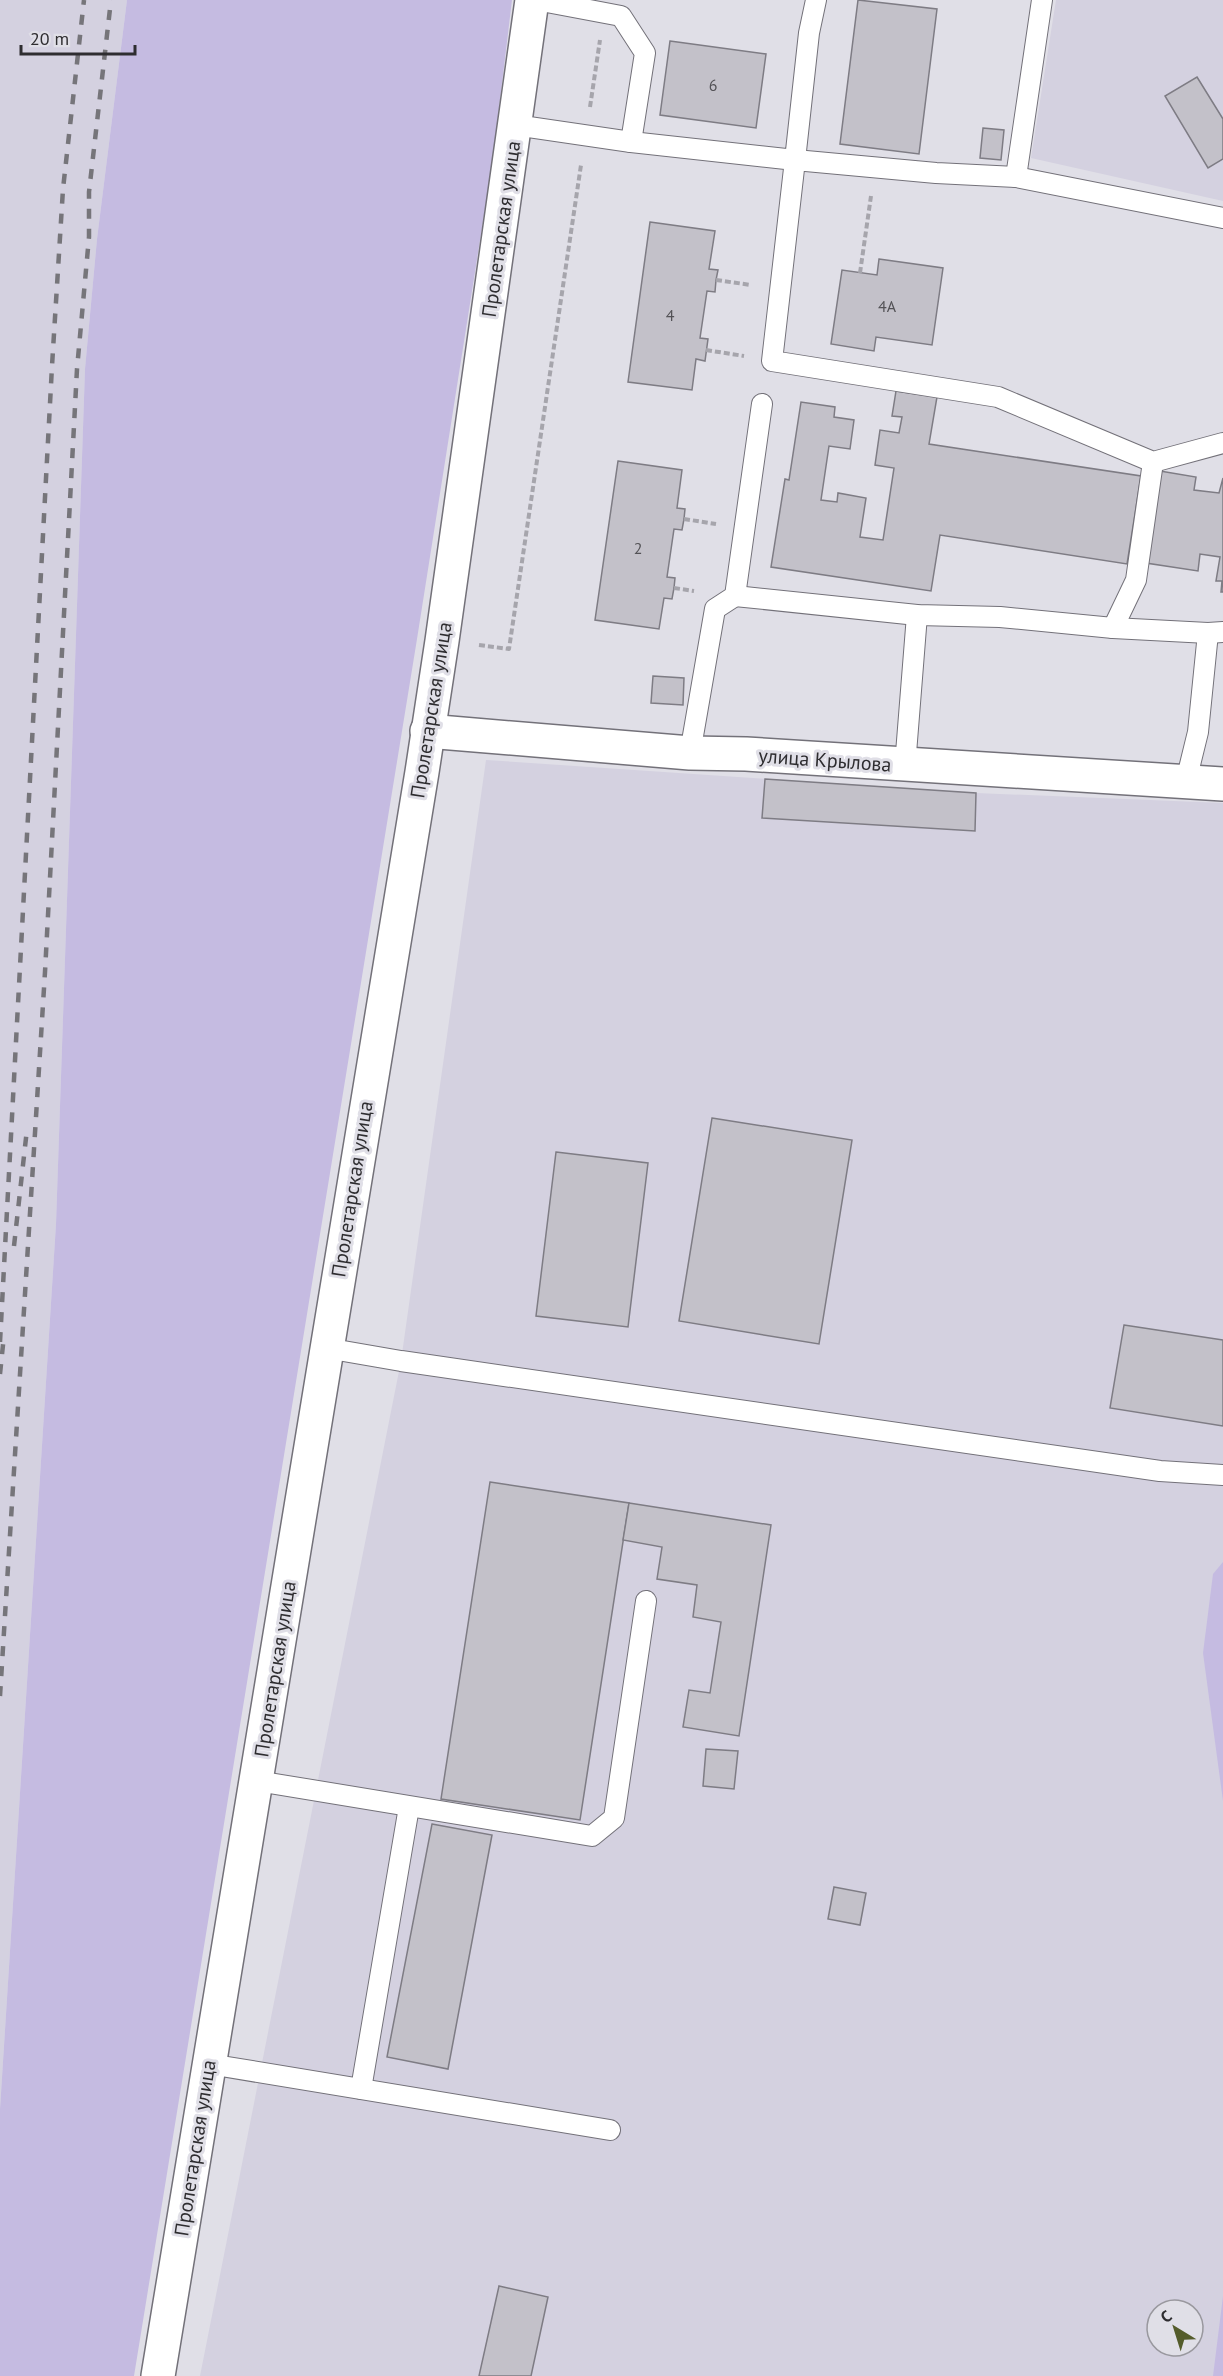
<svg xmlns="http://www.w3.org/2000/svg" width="1223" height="2376" font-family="'PT Sans',sans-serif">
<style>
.built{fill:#d4d1e0;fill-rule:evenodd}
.green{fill:#c5bbe1}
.building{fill:#c3c1c9;stroke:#7e7c84;stroke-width:1.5}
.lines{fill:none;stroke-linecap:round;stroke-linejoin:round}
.lane-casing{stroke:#737179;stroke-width:22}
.street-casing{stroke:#737179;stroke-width:36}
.secondary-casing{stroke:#737179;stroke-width:36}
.path{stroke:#a6a5ac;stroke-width:4;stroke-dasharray:6 3;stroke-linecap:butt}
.lane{stroke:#fff;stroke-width:20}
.street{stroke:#fff;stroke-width:33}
.secondary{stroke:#fff;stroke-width:33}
.rail{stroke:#76757a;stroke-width:4.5;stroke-dasharray:10 10;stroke-linecap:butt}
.labels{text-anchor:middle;stroke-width:6;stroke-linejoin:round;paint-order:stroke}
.number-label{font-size:16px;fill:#535256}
.street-label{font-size:20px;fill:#2e2d30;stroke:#e0dfe7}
</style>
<rect width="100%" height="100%" fill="#e0dfe7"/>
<g class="built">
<polygon points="0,0 127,0 97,239 85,369 56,1224 0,2109"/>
<polygon points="1056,0 1223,0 1223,201 1031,158"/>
<path d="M486 760 976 793 1223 803V2376H200L401 1361ZM1157 2310H1193V2346H1157Z"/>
</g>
<g class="green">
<polygon points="127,0 512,0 493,158 417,639 134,2376 0,2376 0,2109 56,1224 85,369 97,239"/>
<polygon points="1223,1562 1223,1801 1203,1653 1213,1574"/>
<polygon points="1223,2296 1223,2376 1213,2376"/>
</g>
<g class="building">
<polygon points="858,0 937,9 919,154 840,144"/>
<polygon points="670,41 766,54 756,128 660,115"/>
<polygon points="1197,77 1223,119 1223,159 1208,168 1165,96"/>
<polygon points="983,128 1004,130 1001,160 980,158"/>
<polygon points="650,222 715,231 709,269 718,270 716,280 715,292 707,291 700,338 708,339 705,361 696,359 692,390 628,382"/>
<polygon points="879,259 943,268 932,345 876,337 874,351 831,344 842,270 877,275"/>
<polygon points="896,391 937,397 929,444 1141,476 1127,564 940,535 931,591 771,567 785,479 789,480 801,402 835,407 834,417 854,420 850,449 829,446 821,500 837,502 838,493 866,498 860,537 883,540 894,468 875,465 880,430 899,433 902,417 892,416"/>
<polygon points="618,461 682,470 677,508 685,509 684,519 682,530 674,529 667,577 675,578 674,588 672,599 664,598 659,629 595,620"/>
<polygon points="1160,471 1196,477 1194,490 1219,493 1223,478 1223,592 1221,592 1222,581 1216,581 1220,557 1200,554 1198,571 1146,563"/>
<polygon points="653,676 684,678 683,705 651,703"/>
<polygon points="765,779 976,793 975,831 762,818"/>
<polygon points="712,1118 852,1140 819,1344 679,1321"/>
<polygon points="556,1152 648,1163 628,1327 536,1316"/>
<polygon points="1124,1325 1223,1340 1223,1426 1110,1408"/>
<polygon points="490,1482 629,1503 580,1820 441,1799"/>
<polygon points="629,1503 771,1525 739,1736 683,1727 689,1690 710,1693 721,1622 693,1617 697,1585 657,1579 662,1547 623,1540"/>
<polygon points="706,1749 738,1751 734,1789 703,1786"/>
<polygon points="432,1824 492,1835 448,2069 387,2057"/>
<polygon points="834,1887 866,1893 860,1925 828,1919"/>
<polygon points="499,2286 548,2297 531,2376 479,2376"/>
</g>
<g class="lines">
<defs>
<g id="lane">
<polyline points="536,0 621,16 645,53 631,142"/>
<polyline points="515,125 631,142 795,160 809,33 816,0"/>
<polyline points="1016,177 1042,0"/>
<polyline points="1223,218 1016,177 936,173 795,160 772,361 998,397 1153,462 1223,443"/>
<polyline points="735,596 917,615 1000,617 1113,628 1208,633 1223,632"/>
<polyline points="1113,628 1136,580 1153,462"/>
<polyline points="690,753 715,609 735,596 762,404"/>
<polyline points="905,766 917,615"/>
<polyline points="1186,781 1198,732 1208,633"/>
<polyline points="326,1348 401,1361 1160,1471 1223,1475"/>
<polyline points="257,1781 592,1836 614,1818 646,1601"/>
<polyline points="209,2064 610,2130"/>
<polyline points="361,2089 409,1807"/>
</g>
<polyline id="street" points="427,731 690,753 746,754 1223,784"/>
<polyline id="secondary" points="158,2376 422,772 442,641 532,0"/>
</defs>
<use href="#lane" class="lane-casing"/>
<use href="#street" class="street-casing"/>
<use href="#secondary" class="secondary-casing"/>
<g class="path">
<polyline points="590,107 600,40"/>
<polyline points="860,273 871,196"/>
<polyline points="716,280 751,285"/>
<polyline points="706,350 744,356"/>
<polyline points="684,519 716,524"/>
<polyline points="674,588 694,591"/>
<polyline points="479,645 509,649 581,165"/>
</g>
<use href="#lane" class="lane"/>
<use href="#street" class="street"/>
<use href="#secondary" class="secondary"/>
<g class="rail">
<polyline points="14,1246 27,1129"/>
<polyline points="0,1342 52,366 63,189 84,0"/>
<polyline points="0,1374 4,1335"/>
<polyline points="0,1696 45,972 77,369 89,237 89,192 111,0"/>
</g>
</g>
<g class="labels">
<g class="number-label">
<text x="713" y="91">6</text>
<text x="887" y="312">4А</text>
<text x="670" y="321">4</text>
<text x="638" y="554">2</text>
</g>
<g class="street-label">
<text transform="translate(501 229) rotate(-82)" y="7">Пролетарская улица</text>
<text transform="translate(431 710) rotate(-81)" y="7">Пролетарская улица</text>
<text transform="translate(825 760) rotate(4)" y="7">улица Крылова</text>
<text transform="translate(352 1189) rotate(-81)" y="7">Пролетарская улица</text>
<text transform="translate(275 1669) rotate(-81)" y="7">Пролетарская улица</text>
<text transform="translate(195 2148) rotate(-81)" y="7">Пролетарская улица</text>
</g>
</g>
<g transform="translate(1175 2328) rotate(322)"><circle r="28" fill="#e0dfe7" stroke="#99989e" stroke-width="1.5"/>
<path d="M0-4.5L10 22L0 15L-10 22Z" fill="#545c2b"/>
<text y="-9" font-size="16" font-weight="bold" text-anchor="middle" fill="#2e2d30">С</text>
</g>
<path d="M21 45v9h114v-9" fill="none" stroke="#2e2d30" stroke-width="3"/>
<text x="30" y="45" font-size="18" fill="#2e2d30" stroke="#e0dfe7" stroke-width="4.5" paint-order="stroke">20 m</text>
</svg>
